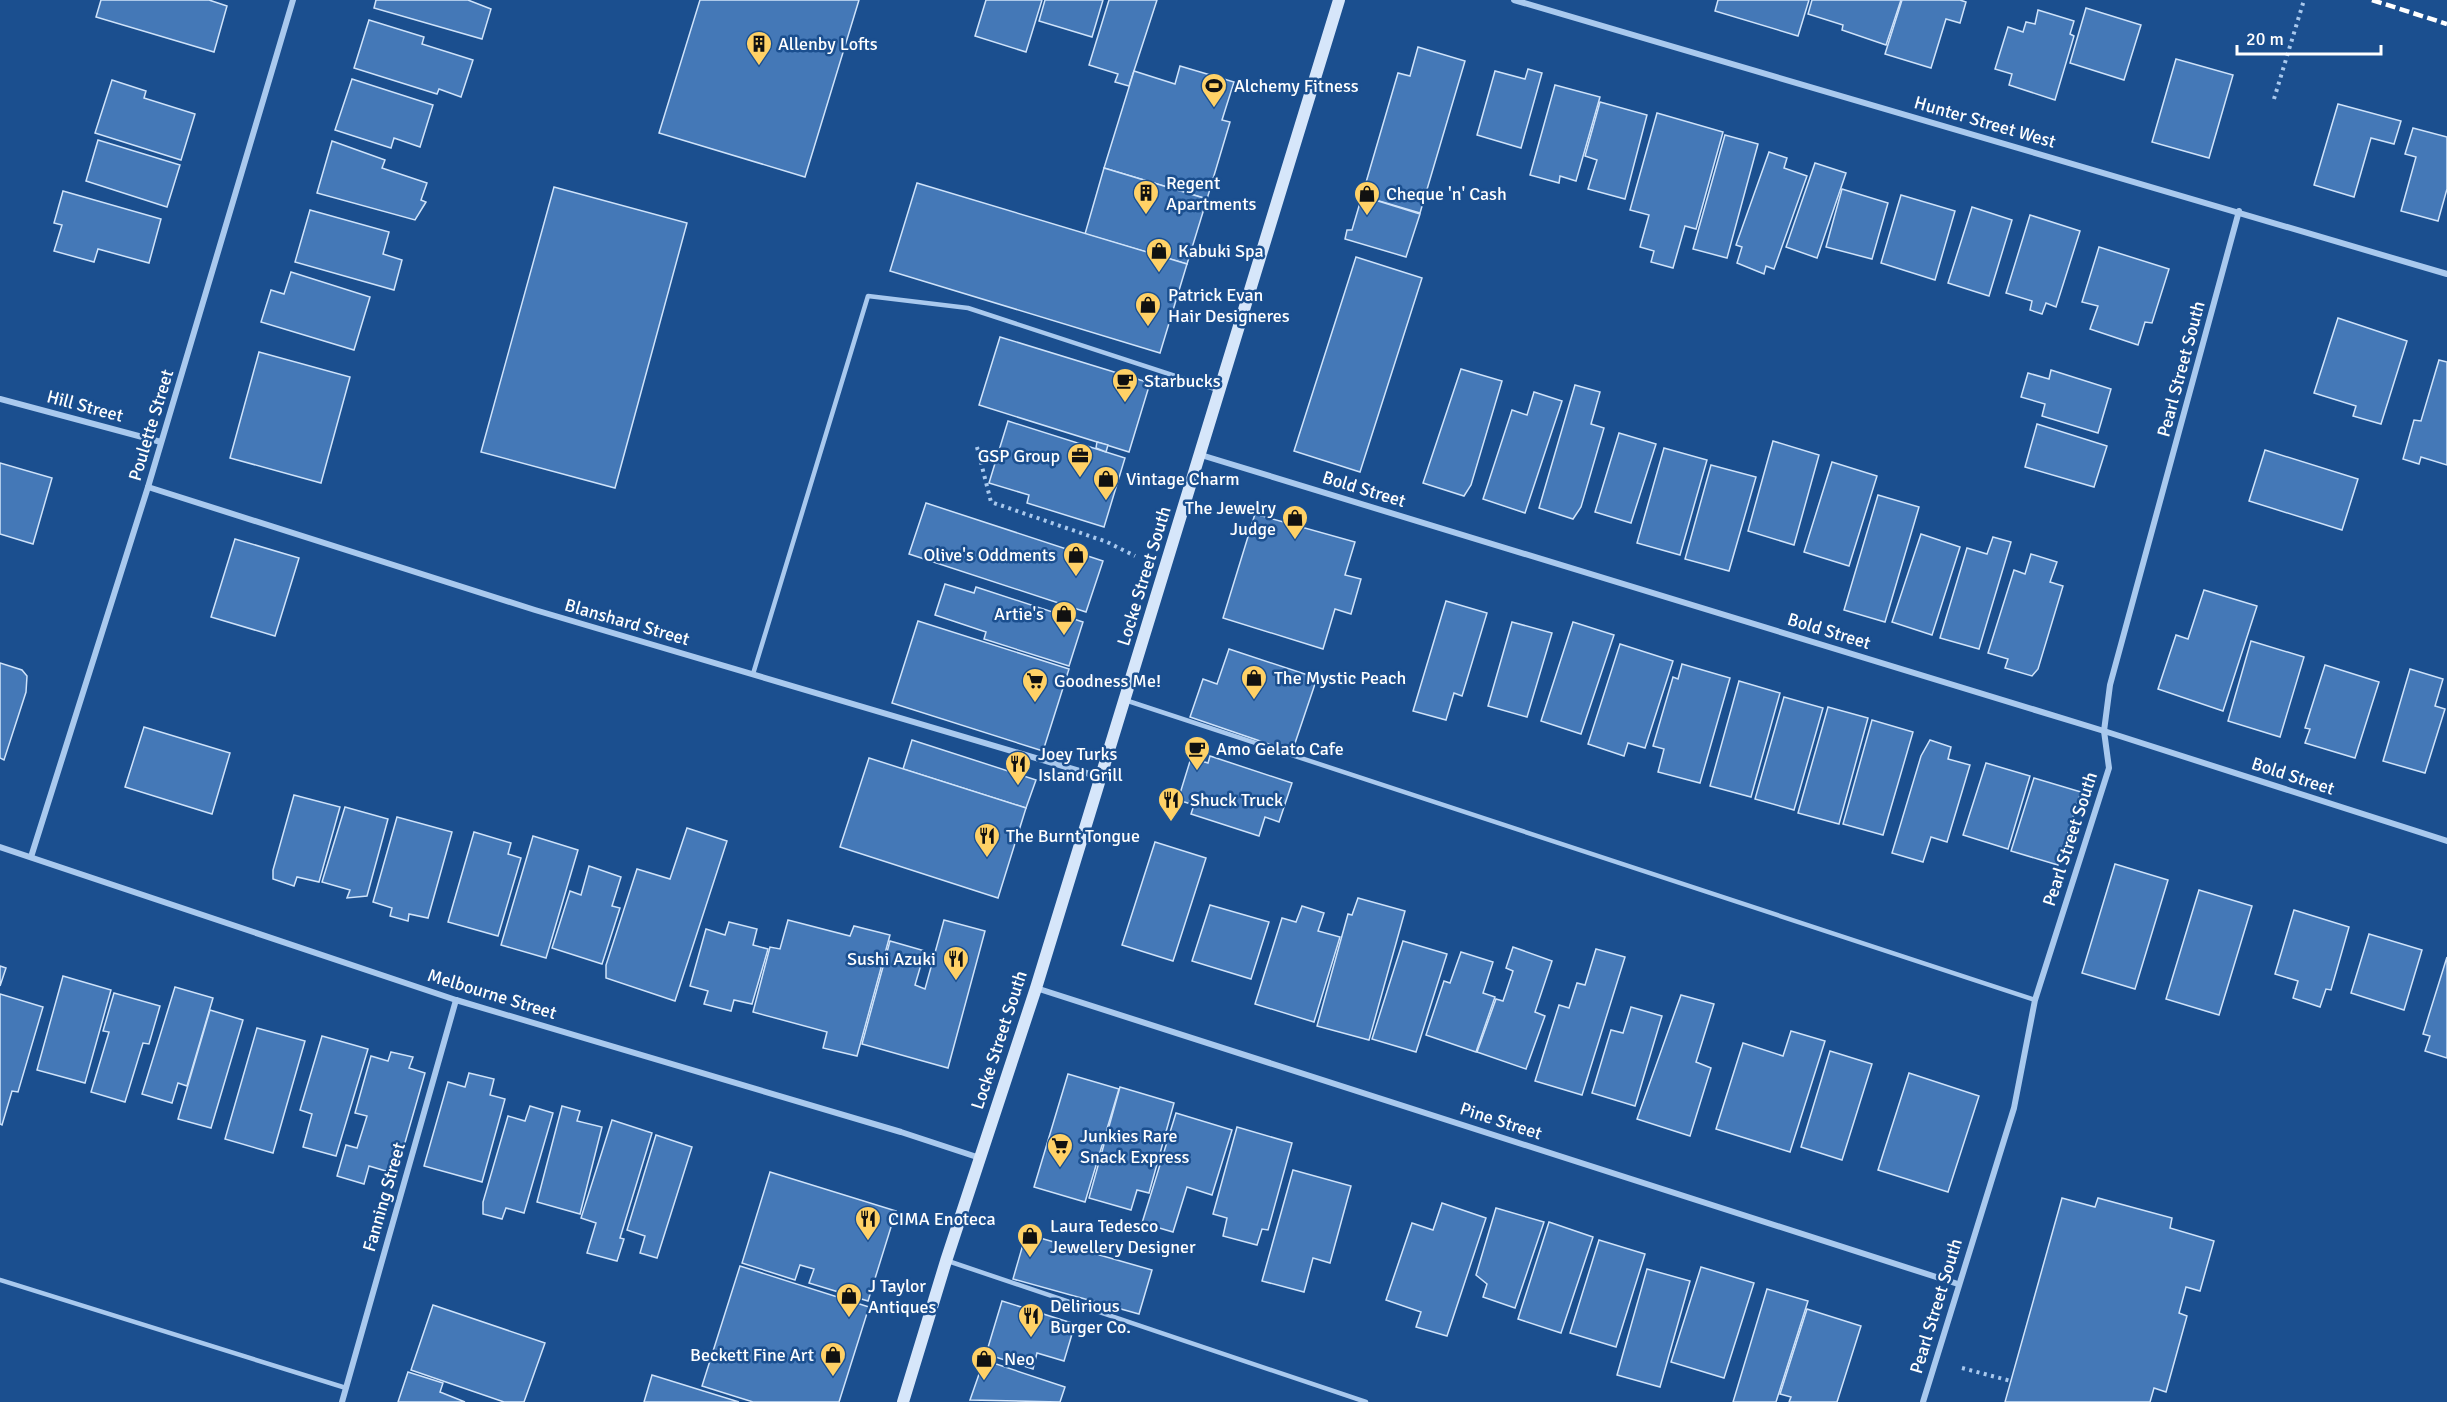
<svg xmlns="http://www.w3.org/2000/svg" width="2447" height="1402" font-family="Signika,sans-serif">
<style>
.building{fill:#4478b7;stroke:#cfe3fa;stroke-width:1.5}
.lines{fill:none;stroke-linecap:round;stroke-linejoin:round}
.path{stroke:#a9c9ee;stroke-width:4;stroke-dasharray:3 4.5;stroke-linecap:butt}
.lane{stroke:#a9c9ee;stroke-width:4.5}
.street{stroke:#a9c9ee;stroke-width:6}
.secondary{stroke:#d6e6fa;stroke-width:12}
.rail{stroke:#fff;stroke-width:4.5;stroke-dasharray:10 4.5;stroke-linecap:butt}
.labels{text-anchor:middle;stroke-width:5;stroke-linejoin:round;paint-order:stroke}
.poi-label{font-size:18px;fill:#fff;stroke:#1b4f8f;text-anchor:start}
.street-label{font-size:18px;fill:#fff;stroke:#1b4f8f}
</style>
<rect width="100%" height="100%" fill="#1b4f8f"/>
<g class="building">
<polygon points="101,0 209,0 227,6 214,52 96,17"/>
<polygon points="376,0 468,0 491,9 482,39 374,8"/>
<polygon points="700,0 859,0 805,177 659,133"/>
<polygon points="986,0 1042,0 1026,52 975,36"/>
<polygon points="1045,0 1103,0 1092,37 1039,21"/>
<polygon points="1109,0 1157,0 1129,86 1115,82 1118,74 1089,65"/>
<polygon points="1718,0 1809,0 1798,36 1715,11"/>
<polygon points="1812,0 1901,0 1886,45 1842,30 1843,25 1808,14"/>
<polygon points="1902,0 1960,0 1966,2 1960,23 1946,19 1931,68 1885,54"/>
<polygon points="2086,8 2141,25 2124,80 2070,63"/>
<polygon points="2038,10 2074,21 2070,34 2074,36 2055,100 2009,85 2012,74 1995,69 2008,27 2023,32 2026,22 2035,24"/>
<polygon points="369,20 424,37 422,44 473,60 461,97 439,89 437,94 354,68"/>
<polygon points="1418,47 1465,61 1420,213 1362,196 1398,73 1410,76"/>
<polygon points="2176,59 2233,75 2209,158 2152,142"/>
<polygon points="1180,66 1234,82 1222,120 1230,122 1207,199 1104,168 1134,71 1175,84"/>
<polygon points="1528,69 1542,73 1521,148 1477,135 1495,71 1525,79"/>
<polygon points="352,79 433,105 420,147 394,138 391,148 335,130"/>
<polygon points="112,80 146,91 144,98 195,114 181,160 95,133"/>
<polygon points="1555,85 1600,97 1576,181 1560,176 1559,183 1530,175"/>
<polygon points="1600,102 1647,115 1625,199 1588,189 1597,160 1585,156"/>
<polygon points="2338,104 2401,121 2394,144 2371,138 2354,197 2314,185"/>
<polygon points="1657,113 1723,132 1696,229 1685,226 1673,268 1651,262 1654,251 1640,247 1649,215 1630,210"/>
<polygon points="2413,128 2447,137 2447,189 2438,221 2401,211 2416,157 2405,154"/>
<polygon points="1725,135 1758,144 1727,258 1693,249"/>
<polygon points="98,140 180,165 167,207 86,181"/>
<polygon points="332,141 385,160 382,168 427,183 421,200 426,202 415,220 317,193"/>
<polygon points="1769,152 1787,158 1784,168 1807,176 1774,269 1766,266 1764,274 1737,263 1742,247 1736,245"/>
<polygon points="1815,163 1846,173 1817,258 1786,247"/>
<polygon points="1104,168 1207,199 1187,264 1085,234"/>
<polygon points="917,183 1187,264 1160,353 890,271"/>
<polygon points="554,187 687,223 615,488 481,452"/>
<polygon points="1842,189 1888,203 1872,259 1826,247"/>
<polygon points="63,191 161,219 149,263 98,249 94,262 54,251 62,225 54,223"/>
<polygon points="1901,195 1955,211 1935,280 1881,263"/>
<polygon points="1362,196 1420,214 1406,257 1345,239 1347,230 1352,230"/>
<polygon points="1972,207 2012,220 1989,296 1948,283"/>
<polygon points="310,210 389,232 383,254 402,260 394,290 295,262"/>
<polygon points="2030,215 2080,231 2056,307 2046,303 2042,314 2030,310 2032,301 2006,293"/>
<polygon points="2099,247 2169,269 2152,323 2145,322 2138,345 2090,329 2098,306 2082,302"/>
<polygon points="1356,257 1422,278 1360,472 1294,451"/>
<polygon points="291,272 370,297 354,350 261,322 271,290 284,294"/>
<polygon points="2338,318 2407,341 2381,424 2353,416 2356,406 2314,393"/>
<polygon points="1000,337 1150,383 1129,452 979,405"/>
<polygon points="259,352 350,377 321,483 230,458"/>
<polygon points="2439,360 2447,362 2447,465 2421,457 2419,464 2403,459 2414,420 2421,421"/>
<polygon points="1461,369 1502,381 1471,485 1464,496 1423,483"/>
<polygon points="2051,370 2111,389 2098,433 2042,416 2045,404 2021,397 2028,373 2049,379"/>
<polygon points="1575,385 1600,392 1591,424 1604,428 1581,507 1573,519 1539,508"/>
<polygon points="1534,392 1562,401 1525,513 1483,499 1512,410 1527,415"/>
<polygon points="1008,421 1125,458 1104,527 1027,503 1029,495 989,483"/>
<polygon points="2037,424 2107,446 2094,487 2025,467"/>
<polygon points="1619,433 1656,444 1631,523 1595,512"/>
<polygon points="1773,441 1819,455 1794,545 1748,531"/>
<polygon points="1097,442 1108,445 1106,452 1096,448"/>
<polygon points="1664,448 1707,460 1680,555 1637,543"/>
<polygon points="2265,450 2358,479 2342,530 2249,501"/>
<polygon points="1832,462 1877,476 1849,566 1804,552"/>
<polygon points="0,463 52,478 33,544 0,534"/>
<polygon points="1711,465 1756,477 1729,571 1685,559"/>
<polygon points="1878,495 1919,507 1885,622 1844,610"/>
<polygon points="926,503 1103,561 1086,612 909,554"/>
<polygon points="1255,514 1355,542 1345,575 1361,579 1351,614 1335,609 1323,649 1223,618"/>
<polygon points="1921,534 1960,547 1932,635 1892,622"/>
<polygon points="1993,537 2011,542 1979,649 1940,638 1967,548 1987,554"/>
<polygon points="235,539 299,558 275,636 211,617"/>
<polygon points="2031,554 2057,562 2050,582 2063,586 2038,669 2032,676 2005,668 2008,659 1988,653 2014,570 2025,574"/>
<polygon points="945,584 974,593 976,587 1083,622 1069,666 984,639 986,632 935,615"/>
<polygon points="2204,590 2257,606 2223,711 2158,689 2176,635 2188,639"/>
<polygon points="1446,601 1487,613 1462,696 1454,693 1446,720 1413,711"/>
<polygon points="918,621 1069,669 1043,751 892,703"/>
<polygon points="1512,622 1552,633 1527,717 1488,706"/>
<polygon points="1573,622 1614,635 1581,734 1541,721"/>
<polygon points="2251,641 2304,657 2280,737 2228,721"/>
<polygon points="1620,644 1673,661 1645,748 1628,743 1624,756 1588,744"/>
<polygon points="1229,649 1317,678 1292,752 1190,717 1203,679 1217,684"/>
<polygon points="0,663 22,670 27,676 26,692 4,760 0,758"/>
<polygon points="1682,664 1730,678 1700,783 1658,772 1664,749 1653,746 1673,677 1678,679"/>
<polygon points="2325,665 2379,682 2355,758 2305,743 2310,729 2305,728"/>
<polygon points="2410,669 2443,679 2435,706 2445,709 2425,773 2383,761"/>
<polygon points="1739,681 1780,693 1751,797 1710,786"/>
<polygon points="1784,697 1823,708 1794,810 1755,799"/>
<polygon points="1828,707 1868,718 1839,824 1798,813"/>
<polygon points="1872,720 1913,732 1883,835 1843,824"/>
<polygon points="144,727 230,753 212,814 125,787"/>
<polygon points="912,740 1036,780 1026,808 903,769"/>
<polygon points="1930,740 1951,747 1948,759 1970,765 1947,842 1931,837 1923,862 1892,853 1921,756"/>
<polygon points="1210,756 1292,783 1279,822 1265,817 1259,836 1191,814 1194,805 1178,800 1191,758 1208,763"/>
<polygon points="869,758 1026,808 998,898 840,847"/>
<polygon points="1986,763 2030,776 2008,849 1963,835"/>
<polygon points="2034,778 2081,792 2058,865 2011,851"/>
<polygon points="294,795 340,807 319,882 297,877 294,886 273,879 273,870"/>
<polygon points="345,807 388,819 367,896 347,898 350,890 322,882"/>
<polygon points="397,817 452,832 428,918 409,914 408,921 390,916 392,908 373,902"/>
<polygon points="687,828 727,841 675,1001 606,978 606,965 637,869 670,879"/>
<polygon points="474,832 511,843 508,854 521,858 498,936 448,922"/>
<polygon points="533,836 578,850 546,958 501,945"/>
<polygon points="1155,842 1206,858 1173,961 1122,945"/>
<polygon points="2115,864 2168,880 2135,989 2082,973"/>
<polygon points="589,866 621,877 612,906 620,908 602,964 552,948 570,891 581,895"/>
<polygon points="2199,890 2252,906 2219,1015 2166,999"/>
<polygon points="1358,898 1405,911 1369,1040 1317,1026 1348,914 1352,915"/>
<polygon points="1210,905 1269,922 1251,979 1192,961"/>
<polygon points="1302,906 1324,913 1318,931 1340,937 1314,1022 1255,1004 1282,918 1296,922"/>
<polygon points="2294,910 2349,927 2331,990 2326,989 2320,1007 2293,998 2298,981 2275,974"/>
<polygon points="788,920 850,936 854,926 890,935 857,1056 823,1048 827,1032 753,1012 770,947 780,949"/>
<polygon points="944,920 985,931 948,1068 862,1044 890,941 925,951 915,985 925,989"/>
<polygon points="729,922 757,929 753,945 768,949 752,1004 734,1000 731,1011 704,1004 708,991 690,986 706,929 725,935"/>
<polygon points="2369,934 2422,950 2404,1010 2351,993"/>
<polygon points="1403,941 1447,954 1416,1052 1372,1039"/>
<polygon points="1513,947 1552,961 1535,1012 1545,1016 1526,1069 1477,1052 1496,999 1503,1001 1513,971 1506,968"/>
<polygon points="1596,949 1625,957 1582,1095 1535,1081 1559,1005 1569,1008 1577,983 1585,985"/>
<polygon points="1461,952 1493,962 1483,993 1495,997 1476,1052 1426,1035 1444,981 1450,983"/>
<polygon points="2447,957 2447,1058 2425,1051 2430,1036 2423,1034"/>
<polygon points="0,966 6,968 0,986"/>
<polygon points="63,976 111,990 85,1083 37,1070"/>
<polygon points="175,987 213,998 187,1086 178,1083 172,1103 142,1094"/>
<polygon points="114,993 160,1006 149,1044 143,1043 125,1102 91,1092 109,1032 103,1031"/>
<polygon points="0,994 43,1007 18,1092 12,1091 2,1125 0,1124"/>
<polygon points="1681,995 1714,1004 1696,1062 1711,1068 1690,1136 1637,1119"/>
<polygon points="1631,1007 1662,1016 1635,1106 1592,1093 1611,1030 1623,1033"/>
<polygon points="210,1010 243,1020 211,1128 178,1119"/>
<polygon points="257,1028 305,1041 273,1153 225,1139"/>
<polygon points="1791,1031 1825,1041 1790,1152 1716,1129 1743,1043 1783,1056"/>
<polygon points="322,1036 368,1049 336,1156 303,1147 312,1114 300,1110"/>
<polygon points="1830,1051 1872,1064 1842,1160 1801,1147"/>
<polygon points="391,1052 413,1057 409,1068 425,1073 396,1174 369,1166 364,1184 337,1176 346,1145 357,1148 367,1116 355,1113 371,1056 388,1061"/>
<polygon points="469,1073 494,1079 490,1095 505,1099 482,1182 424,1166 448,1082 465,1087"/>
<polygon points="1909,1073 1979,1096 1948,1192 1878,1170"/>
<polygon points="1068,1074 1119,1089 1085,1202 1034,1187"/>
<polygon points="1120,1087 1174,1103 1149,1193 1137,1190 1131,1210 1089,1198"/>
<polygon points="530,1106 553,1113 524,1213 506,1208 502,1219 483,1214 483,1202 508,1116 525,1121"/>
<polygon points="562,1106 580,1111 577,1121 602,1127 580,1214 537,1202"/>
<polygon points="1176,1113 1232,1130 1212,1195 1187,1187 1173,1232 1142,1223"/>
<polygon points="612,1120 652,1133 620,1238 624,1239 617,1261 587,1253 596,1223 581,1218"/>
<polygon points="1237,1127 1292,1143 1268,1230 1262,1229 1257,1245 1223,1236 1227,1218 1213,1214"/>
<polygon points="656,1135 692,1147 657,1258 640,1253 645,1236 627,1230"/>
<polygon points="1293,1170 1351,1186 1330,1263 1313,1258 1304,1292 1262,1281"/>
<polygon points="770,1172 896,1211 868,1301 809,1283 814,1269 800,1265 795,1280 742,1263"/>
<polygon points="2062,1198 2095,1207 2098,1198 2172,1218 2170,1228 2214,1241 2200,1291 2186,1287 2179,1313 2187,1316 2166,1392 2154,1388 2150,1402 2005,1402"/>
<polygon points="1442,1203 1486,1218 1447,1336 1416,1327 1421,1312 1386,1300 1412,1223 1433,1230"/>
<polygon points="1496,1208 1544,1222 1515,1308 1483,1297 1487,1284 1476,1275"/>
<polygon points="1549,1222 1593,1237 1561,1333 1518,1319"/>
<polygon points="1026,1234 1152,1270 1139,1314 1013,1279"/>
<polygon points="1599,1240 1645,1254 1616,1347 1570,1333"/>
<polygon points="740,1266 869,1307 839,1402 753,1402 702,1386"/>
<polygon points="1701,1267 1754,1283 1724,1378 1671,1362"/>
<polygon points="1647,1269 1690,1281 1660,1387 1617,1375"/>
<polygon points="1767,1289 1808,1301 1776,1402 1733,1402"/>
<polygon points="1002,1301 1075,1324 1064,1361 1037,1353 1033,1369 986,1354"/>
<polygon points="433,1305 545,1343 524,1402 504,1402 411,1370"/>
<polygon points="1807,1309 1861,1326 1837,1402 1789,1402 1791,1397 1780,1394"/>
<polygon points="984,1360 1065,1387 1060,1402 970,1400"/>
<polygon points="408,1372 443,1383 440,1392 465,1402 398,1402"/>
<polygon points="652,1375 739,1402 644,1402"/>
</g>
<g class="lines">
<g class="path">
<polyline points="2274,99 2304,0"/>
<polyline points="977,447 991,502 1107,542 1135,556"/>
<polyline points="1962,1368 2011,1381"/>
</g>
<g class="lane">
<polyline points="753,674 868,296 968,308 1218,390"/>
<polyline points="1125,700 2035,1000"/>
<polyline points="948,1261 1366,1402"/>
<polyline points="0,1280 346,1388"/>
</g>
<g class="street">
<polyline points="1514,0 2447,274"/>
<polyline points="0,399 161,442"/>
<polyline points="1201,455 2104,731 2447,841"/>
<polyline points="148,487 535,610 1100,777"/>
<polyline points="0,847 456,1000 901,1132 980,1158"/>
<polyline points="31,857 148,487 293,0"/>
<polyline points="1036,988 1958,1284"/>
<polyline points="342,1402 456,1000"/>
<polyline points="1923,1402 2014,1108 2035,1000 2109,768 2104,731 2110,685 2239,211"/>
</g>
<polyline class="secondary" points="903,1402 946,1261 1036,988 1339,0"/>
<polyline class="rail" points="2372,0 2447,24"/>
</g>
<defs>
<symbol id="building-pin" viewBox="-11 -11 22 30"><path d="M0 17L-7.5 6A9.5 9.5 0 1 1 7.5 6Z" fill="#ffd166" stroke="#1b4f8f"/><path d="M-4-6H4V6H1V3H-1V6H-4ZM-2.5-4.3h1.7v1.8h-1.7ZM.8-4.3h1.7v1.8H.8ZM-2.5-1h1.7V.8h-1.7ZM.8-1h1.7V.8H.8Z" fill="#111"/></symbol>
<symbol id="stadium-pin" viewBox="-11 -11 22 30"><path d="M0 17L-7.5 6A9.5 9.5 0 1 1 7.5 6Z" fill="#ffd166" stroke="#1b4f8f"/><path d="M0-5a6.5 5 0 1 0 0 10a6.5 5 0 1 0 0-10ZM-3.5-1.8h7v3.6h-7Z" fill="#111"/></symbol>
<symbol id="shop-pin" viewBox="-11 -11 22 30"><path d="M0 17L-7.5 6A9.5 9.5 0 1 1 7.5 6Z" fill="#ffd166" stroke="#1b4f8f"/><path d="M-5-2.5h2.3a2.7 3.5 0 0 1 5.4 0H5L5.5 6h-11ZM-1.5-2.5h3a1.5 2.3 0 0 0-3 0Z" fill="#111"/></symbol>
<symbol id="cafe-pin" viewBox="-11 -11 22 30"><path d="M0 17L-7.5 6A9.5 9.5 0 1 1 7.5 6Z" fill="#ffd166" stroke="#1b4f8f"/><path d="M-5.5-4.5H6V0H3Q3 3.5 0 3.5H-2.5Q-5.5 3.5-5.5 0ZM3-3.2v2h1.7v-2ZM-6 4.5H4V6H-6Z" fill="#111"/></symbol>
<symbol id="office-pin" viewBox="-11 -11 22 30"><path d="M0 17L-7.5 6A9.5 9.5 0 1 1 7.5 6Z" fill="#ffd166" stroke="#1b4f8f"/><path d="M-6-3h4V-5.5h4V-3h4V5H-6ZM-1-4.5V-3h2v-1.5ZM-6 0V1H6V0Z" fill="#111"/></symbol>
<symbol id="supermarket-pin" viewBox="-11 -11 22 30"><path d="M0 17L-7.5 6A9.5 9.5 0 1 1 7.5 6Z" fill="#ffd166" stroke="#1b4f8f"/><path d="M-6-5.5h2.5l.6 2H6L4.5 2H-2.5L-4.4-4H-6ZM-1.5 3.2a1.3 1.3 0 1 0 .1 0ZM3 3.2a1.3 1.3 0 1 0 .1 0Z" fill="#111"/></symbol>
<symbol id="restaurant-pin" viewBox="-11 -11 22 30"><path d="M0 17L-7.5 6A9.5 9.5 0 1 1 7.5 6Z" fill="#ffd166" stroke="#1b4f8f"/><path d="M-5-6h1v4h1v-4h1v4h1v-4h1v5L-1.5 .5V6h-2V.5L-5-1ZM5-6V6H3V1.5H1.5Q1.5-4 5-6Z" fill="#111"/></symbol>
</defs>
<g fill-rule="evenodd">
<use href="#building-pin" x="744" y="29" width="30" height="40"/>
<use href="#stadium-pin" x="1199" y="71" width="30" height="40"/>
<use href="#building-pin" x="1131" y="178" width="30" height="40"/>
<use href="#shop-pin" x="1352" y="179" width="30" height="40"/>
<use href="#shop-pin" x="1144" y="236" width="30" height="40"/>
<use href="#shop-pin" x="1133" y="290" width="30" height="40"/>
<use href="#cafe-pin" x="1110" y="366" width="30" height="40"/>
<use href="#office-pin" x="1065" y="441" width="30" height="40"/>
<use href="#shop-pin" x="1091" y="464" width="30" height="40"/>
<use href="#shop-pin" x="1280" y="503" width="30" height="40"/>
<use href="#shop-pin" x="1061" y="540" width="30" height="40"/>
<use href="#shop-pin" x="1049" y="599" width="30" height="40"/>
<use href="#shop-pin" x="1239" y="663" width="30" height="40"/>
<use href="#supermarket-pin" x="1020" y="666" width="30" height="40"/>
<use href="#cafe-pin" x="1182" y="734" width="30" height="40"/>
<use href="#restaurant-pin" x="1003" y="749" width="30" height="40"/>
<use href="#restaurant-pin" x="1156" y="785" width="30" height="40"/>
<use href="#restaurant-pin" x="972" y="821" width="30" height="40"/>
<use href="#restaurant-pin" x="941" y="944" width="30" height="40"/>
<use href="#supermarket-pin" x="1045" y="1131" width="30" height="40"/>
<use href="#restaurant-pin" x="853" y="1204" width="30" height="40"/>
<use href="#shop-pin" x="1015" y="1221" width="30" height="40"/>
<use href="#shop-pin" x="834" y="1281" width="30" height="40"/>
<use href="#restaurant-pin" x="1016" y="1301" width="30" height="40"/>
<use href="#shop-pin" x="818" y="1340" width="30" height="40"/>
<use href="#shop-pin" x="969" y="1344" width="30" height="40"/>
</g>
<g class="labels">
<g class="poi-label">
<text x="778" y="50">Allenby Lofts</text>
<text x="1234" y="92">Alchemy Fitness</text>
<text x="1166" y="189">Regent<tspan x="1166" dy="21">Apartments</tspan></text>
<text x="1386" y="200">Cheque 'n' Cash</text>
<text x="1178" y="257">Kabuki Spa</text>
<text x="1168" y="301">Patrick Evan<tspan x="1168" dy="21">Hair Designeres</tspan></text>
<text x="1144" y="387">Starbucks</text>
<text x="1060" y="462" text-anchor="end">GSP Group</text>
<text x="1126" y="485">Vintage Charm</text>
<text x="1276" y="514" text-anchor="end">The Jewelry<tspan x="1276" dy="21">Judge</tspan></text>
<text x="1056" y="561" text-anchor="end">Olive's Oddments</text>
<text x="1044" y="620" text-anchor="end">Artie's</text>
<text x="1274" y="684">The Mystic Peach</text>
<text x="1054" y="687">Goodness Me!</text>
<text x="1216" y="755">Amo Gelato Cafe</text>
<text x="1038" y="760">Joey Turks<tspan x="1038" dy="21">Island Grill</tspan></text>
<text x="1190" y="806">Shuck Truck</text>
<text x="1006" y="842">The Burnt Tongue</text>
<text x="936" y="965" text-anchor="end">Sushi Azuki</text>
<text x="1080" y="1142">Junkies Rare<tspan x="1080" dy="21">Snack Express</tspan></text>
<text x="888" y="1225">CIMA Enoteca</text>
<text x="1050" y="1232">Laura Tedesco<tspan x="1050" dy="21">Jewellery Designer</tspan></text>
<text x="868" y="1292">J Taylor<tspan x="868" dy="21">Antiques</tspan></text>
<text x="1050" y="1312">Delirious<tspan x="1050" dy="21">Burger Co.</tspan></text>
<text x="814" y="1361" text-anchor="end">Beckett Fine Art</text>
<text x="1004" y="1365">Neo</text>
</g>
<g class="street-label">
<text transform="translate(1985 122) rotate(16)" y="6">Hunter Street West</text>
<text transform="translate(2181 369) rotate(-75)" y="6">Pearl Street South</text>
<text transform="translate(85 406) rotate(15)" y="6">Hill Street</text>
<text transform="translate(151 425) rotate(-73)" y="6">Poulette Street</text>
<text transform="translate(1364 489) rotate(17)" y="6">Bold Street</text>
<text transform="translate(1144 576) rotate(-73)" y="6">Locke Street South</text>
<text transform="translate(627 622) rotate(16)" y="6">Blanshard Street</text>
<text transform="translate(1829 631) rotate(17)" y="6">Bold Street</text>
<text transform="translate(2293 776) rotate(18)" y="6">Bold Street</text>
<text transform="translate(2070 839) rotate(-72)" y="6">Pearl Street South</text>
<text transform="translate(492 994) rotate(17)" y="6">Melbourne Street</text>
<text transform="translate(999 1040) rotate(-72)" y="6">Locke Street South</text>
<text transform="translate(1501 1121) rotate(18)" y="6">Pine Street</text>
<text transform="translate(384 1197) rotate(-74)" y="6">Fanning Street</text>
<text transform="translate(1936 1306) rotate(-73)" y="6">Pearl Street South</text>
</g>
</g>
<path d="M2237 45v9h144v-9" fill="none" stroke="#ffffff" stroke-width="3"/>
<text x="2246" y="45" font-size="18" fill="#ffffff" stroke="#1b4f8f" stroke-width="4.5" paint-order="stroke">20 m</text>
</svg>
